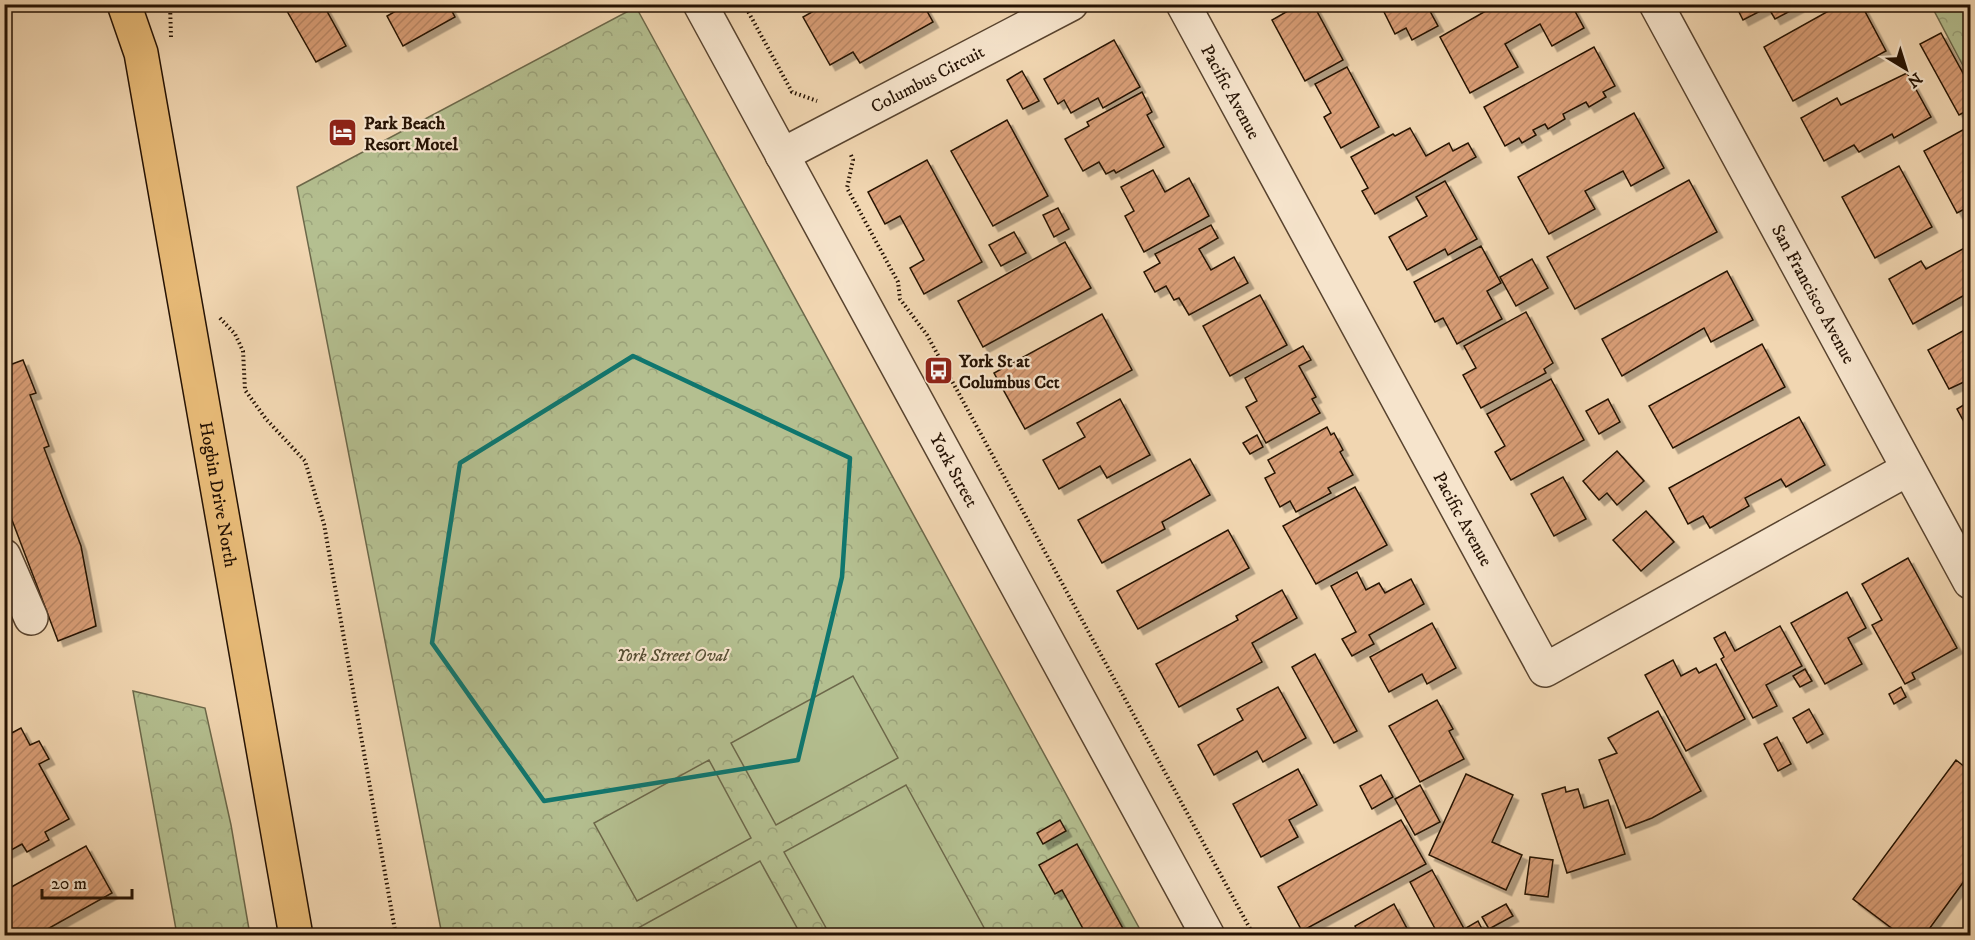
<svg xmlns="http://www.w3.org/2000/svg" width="1975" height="940" font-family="'IM FELL DW Pica',serif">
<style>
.forest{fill:url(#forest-crowns);stroke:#6c684a;stroke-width:1.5}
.garden{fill:#b4bf90;stroke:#6c684a;stroke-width:1.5}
.building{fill:url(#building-hatch);stroke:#251203;stroke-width:1.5;filter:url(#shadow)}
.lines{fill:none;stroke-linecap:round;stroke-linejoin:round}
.minor-casing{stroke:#58432e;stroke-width:36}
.major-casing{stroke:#251203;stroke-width:36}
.path{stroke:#251203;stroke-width:4;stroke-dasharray:1.5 3;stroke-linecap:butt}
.minor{stroke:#f6e4cc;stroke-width:33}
.major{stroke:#e8bb78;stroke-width:33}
.marked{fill:none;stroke:#0f766e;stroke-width:4.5;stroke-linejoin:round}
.labels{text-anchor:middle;stroke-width:4.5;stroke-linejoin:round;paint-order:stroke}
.street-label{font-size:18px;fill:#251203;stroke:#f6e4cc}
.poi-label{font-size:18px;font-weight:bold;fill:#251203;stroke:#f6e4cc;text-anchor:start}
.park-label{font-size:18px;font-style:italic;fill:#574f34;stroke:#f6e4cc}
</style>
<defs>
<pattern id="forest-crowns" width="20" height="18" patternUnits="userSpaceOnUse" patternTransform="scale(1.5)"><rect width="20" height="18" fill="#b4bf90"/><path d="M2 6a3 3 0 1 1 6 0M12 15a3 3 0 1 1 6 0" fill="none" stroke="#9ba37b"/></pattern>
<pattern id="building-hatch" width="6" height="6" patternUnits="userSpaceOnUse" patternTransform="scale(1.5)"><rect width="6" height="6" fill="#d99e77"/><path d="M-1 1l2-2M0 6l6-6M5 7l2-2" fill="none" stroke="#ba8765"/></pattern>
<filter id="shadow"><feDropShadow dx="5.5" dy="5.5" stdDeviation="0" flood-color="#0004"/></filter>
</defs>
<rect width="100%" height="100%" fill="#f1d6b1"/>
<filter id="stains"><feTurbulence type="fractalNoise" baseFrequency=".00333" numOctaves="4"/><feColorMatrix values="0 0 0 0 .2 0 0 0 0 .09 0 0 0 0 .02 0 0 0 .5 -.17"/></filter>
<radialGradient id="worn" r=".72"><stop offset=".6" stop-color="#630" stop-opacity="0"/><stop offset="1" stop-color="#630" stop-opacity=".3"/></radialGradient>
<g class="forest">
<polygon points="1931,5 1970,5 1970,79"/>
<polygon points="636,7 1143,935 442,935 297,187"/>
<polygon points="133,691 205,708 231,825 250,935 177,935"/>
</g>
<g class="garden">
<polygon points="853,676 898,758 776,825 731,743"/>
<polygon points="709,760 751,838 637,901 594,823"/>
<polygon points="906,785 988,935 830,935 784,852"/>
<polygon points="760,861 801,935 642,935 638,928"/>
</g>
<g class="building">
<polygon points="283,4 323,4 346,46 316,62"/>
<polygon points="408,4 448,4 455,17 403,46 387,16"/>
<polygon points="826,4 923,4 933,22 860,63 853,52 830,65 803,17"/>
<polygon points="1300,4 1313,4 1343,60 1305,81 1272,20"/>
<polygon points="1380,4 1426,4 1438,26 1412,40 1406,28 1395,34"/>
<polygon points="1498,4 1571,4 1584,28 1552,46 1540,24 1505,44 1518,67 1470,93 1440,37"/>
<polygon points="1735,4 1797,4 1798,7 1775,19 1768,7 1743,20"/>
<polygon points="1841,4 1861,4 1886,51 1793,101 1764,47"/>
<polygon points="1941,33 1970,86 1970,109 1959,115 1920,44"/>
<polygon points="1114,40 1140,87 1103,108 1098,98 1071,113 1064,100 1058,104 1044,79"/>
<polygon points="1594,47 1615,86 1603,92 1606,97 1589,107 1586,102 1563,114 1565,119 1548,129 1545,124 1533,130 1536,135 1522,143 1519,138 1505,146 1484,107"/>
<polygon points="1347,67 1379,127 1341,148 1324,117 1331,113 1315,84"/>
<polygon points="1022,71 1039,101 1023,109 1007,80"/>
<polygon points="1907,73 1931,117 1894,138 1892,134 1859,152 1854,145 1824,161 1801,118 1837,98 1841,105"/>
<polygon points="1142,92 1152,112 1147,115 1164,147 1116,173 1114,170 1106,174 1099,162 1083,171 1065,139 1089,126 1087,122"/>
<polygon points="1634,113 1664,168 1631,186 1623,171 1585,191 1595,209 1549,234 1518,177"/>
<polygon points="1007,120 1048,196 993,226 951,151"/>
<polygon points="1970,126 1970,206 1957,213 1924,151"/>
<polygon points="1410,128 1426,156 1449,143 1453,151 1468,143 1476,157 1375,214 1362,191 1368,188 1351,157 1393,134 1395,136"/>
<polygon points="927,160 982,262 924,294 910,268 924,260 900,216 885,224 868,192"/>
<polygon points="1899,166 1932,227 1875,258 1842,197"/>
<polygon points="1153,170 1165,192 1189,178 1209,216 1144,252 1125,216 1134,211 1121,187"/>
<polygon points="1689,180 1717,232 1575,309 1547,257"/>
<polygon points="1445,181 1477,239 1448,255 1445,249 1407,270 1389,237 1427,216 1416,197"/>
<polygon points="1058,208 1069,229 1054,237 1043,215"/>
<polygon points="1211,225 1218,238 1199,249 1211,270 1234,257 1248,283 1189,315 1179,298 1174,300 1166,286 1155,292 1144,272 1160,263 1155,254"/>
<polygon points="1014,232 1026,253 1001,266 989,245"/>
<polygon points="1065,242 1091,288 983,347 958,301"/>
<polygon points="1970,245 1970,292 1913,324 1889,279 1921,261 1926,269"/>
<polygon points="1481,246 1501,283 1487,291 1502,319 1457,344 1443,318 1435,322 1414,282"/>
<polygon points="1532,259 1548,288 1516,306 1500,277"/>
<polygon points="1727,271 1753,320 1711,342 1704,328 1622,376 1602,339"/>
<polygon points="1260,295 1287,345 1230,376 1203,326"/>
<polygon points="1526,312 1553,363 1544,369 1546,373 1481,408 1463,375 1476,368 1464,346"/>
<polygon points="1102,314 1132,370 1025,429 994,373"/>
<polygon points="1970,327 1970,385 1968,380 1949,389 1928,350"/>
<polygon points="1762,344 1785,387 1673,448 1649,406"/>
<polygon points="1303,346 1311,360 1299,366 1316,397 1312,399 1320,413 1266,443 1246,407 1257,401 1245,378"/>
<polygon points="23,360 36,393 30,395 49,446 44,448 81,546 96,626 58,641 4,499 4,367"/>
<polygon points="1551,379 1584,440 1511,480 1495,452 1505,446 1487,414"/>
<polygon points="1120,399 1150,455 1107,478 1100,466 1059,489 1043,460 1085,437 1077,423"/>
<polygon points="1608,399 1620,422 1599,434 1586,411"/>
<polygon points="1970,401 1970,433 1957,409"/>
<polygon points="1799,417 1825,465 1786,487 1781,479 1745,498 1749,506 1710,528 1703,516 1688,524 1669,488"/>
<polygon points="1327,427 1331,435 1334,433 1343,450 1340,452 1353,475 1328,488 1331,493 1296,512 1290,501 1280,507 1265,478 1275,473 1268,460"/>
<polygon points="1257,435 1263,447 1250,454 1243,443"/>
<polygon points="1617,451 1644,481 1617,505 1607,493 1599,500 1583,481"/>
<polygon points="1190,459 1210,495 1162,522 1165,529 1102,563 1078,520"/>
<polygon points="1563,477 1586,519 1554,536 1531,494"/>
<polygon points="1355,487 1387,545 1316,584 1283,526"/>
<polygon points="1646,511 1674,542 1641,571 1613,540"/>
<polygon points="1228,530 1249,568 1138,629 1117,591"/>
<polygon points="1908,558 1957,648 1912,673 1915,679 1905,684 1872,625 1882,620 1862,584"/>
<polygon points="1357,572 1366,590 1379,583 1385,593 1411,579 1424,604 1369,635 1374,644 1352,656 1342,639 1356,632 1331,586"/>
<polygon points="1282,590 1297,618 1252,643 1262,662 1179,707 1156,664 1238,620 1236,616"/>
<polygon points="1847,592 1866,628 1848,638 1862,664 1825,684 1791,623"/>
<polygon points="1432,623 1456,668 1427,684 1422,674 1389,692 1370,657"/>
<polygon points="1780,626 1802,666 1766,685 1777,706 1753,718 1721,659 1724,657 1714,638 1725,632 1735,651"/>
<polygon points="1315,654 1357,731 1334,743 1292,667"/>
<polygon points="1673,660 1681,676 1696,668 1699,673 1716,664 1745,719 1686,751 1645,675"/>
<polygon points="1805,669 1812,681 1800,687 1793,676"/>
<polygon points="1278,687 1306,738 1263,762 1257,751 1214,775 1198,745 1243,720 1237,709"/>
<polygon points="1901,687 1906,697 1894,704 1889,694"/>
<polygon points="1437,700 1453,729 1449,731 1464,759 1420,782 1389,726"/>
<polygon points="1809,709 1823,734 1807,743 1793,718"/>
<polygon points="1658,711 1701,791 1652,818 1626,828 1599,760 1617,753 1608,738"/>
<polygon points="21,728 30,745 39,741 49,759 39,764 69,819 45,832 49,840 27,852 22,844 4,854 4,737"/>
<polygon points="1777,737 1791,764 1778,771 1764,744"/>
<polygon points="1956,760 1970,771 1970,873 1924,936 1902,936 1853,899"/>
<polygon points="1298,769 1317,805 1289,820 1298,837 1261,857 1233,804"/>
<polygon points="1466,774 1513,795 1492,842 1522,855 1506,890 1429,855"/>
<polygon points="1381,775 1393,797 1372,809 1360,786"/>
<polygon points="1420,785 1440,822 1415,835 1395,799"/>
<polygon points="1565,787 1566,792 1578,789 1584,808 1608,800 1625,854 1567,873 1542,794"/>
<polygon points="1060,820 1066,831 1043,844 1037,833"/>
<polygon points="1401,820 1426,864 1302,931 1278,887"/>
<polygon points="1077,844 1127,936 1087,936 1062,890 1055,894 1039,865"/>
<polygon points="86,846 112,893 35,936 4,936 4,891"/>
<polygon points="1530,857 1553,860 1548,897 1525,894"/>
<polygon points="1432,870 1468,936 1439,936 1410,882"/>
<polygon points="1394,904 1411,936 1360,936 1355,926"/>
<polygon points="1506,904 1513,916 1489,929 1482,917"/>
<polygon points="1478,921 1484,933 1470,936 1466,928"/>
</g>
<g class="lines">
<defs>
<g id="minor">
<path id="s1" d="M700 4 1208 936"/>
<path id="s2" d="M1183 4 1545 670 1908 469"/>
<path id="s3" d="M1656 4 1970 582"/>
<path id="s4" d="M782 155 1071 4"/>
<polyline points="4,556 31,618"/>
</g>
<g id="major">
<path id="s5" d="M124 4 141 53 296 936"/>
</g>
</defs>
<use href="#minor" class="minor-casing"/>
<use href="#major" class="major-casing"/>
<g class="path">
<polyline points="170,4 171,37"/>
<polyline points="744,4 792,92 817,101"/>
<polyline points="851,155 853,160 847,188 898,282 900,299 927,335 1254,936"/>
<polyline points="220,318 235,334 243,351 245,390 266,419 305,461 324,524 396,936"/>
</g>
<use href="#minor" class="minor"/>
<use href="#major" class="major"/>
</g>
<path class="marked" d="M633 356 850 458 842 577 798 760 544 801 432 643 460 463Z"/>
<defs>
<symbol id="hotel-square" viewBox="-11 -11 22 22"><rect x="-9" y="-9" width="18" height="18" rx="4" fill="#8f2418" stroke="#f6e4cc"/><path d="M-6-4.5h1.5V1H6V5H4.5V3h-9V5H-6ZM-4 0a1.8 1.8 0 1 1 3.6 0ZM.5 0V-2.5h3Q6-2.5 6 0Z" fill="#fff"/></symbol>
<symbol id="bus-square" viewBox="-11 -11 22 22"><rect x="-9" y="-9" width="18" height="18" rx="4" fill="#8f2418" stroke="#f6e4cc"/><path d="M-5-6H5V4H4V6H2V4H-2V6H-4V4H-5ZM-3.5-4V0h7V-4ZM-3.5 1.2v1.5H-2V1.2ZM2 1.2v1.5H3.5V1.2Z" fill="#fff"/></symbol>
</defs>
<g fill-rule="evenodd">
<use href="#hotel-square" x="326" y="116" width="33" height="33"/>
<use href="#bus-square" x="922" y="354" width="33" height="33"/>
</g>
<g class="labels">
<g class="street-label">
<text dy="6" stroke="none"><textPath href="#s4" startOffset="164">Columbus Circuit</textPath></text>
<text dy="6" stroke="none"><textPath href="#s2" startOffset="100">Pacific Avenue</textPath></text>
<text dy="6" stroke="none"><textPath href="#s3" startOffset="330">San Francisco Avenue</textPath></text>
<text dy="6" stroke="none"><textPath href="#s1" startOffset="531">York Street</textPath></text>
<text dy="6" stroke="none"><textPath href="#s5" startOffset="500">Hogbin Drive North</textPath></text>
<text dy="6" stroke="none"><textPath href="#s2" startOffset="586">Pacific Avenue</textPath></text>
</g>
<g class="poi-label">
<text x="364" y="129">Park Beach<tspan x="364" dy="21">Resort Motel</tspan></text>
<text x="959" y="367">York St at<tspan x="959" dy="21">Columbus Cct</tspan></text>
</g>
<g class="park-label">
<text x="672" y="661">York Street Oval</text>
</g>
</g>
<rect width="1975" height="940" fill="none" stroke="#f1d6b1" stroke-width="24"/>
<rect x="6" y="6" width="1963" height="928" fill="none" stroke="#251203" stroke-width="3"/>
<rect x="12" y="12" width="1951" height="916" fill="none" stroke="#251203" stroke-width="1.5"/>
<g transform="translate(1906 69) rotate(142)" stroke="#f6e4cc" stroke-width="4.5" paint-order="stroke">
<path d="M0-4.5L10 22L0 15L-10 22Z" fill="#251203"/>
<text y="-9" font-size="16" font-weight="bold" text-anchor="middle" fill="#251203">N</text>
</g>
<path d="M42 889v9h90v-9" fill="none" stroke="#251203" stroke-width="3"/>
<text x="51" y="889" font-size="18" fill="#251203" stroke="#f6e4cc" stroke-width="4.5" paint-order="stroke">20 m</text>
<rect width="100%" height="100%" filter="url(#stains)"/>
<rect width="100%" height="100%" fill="url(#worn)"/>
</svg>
